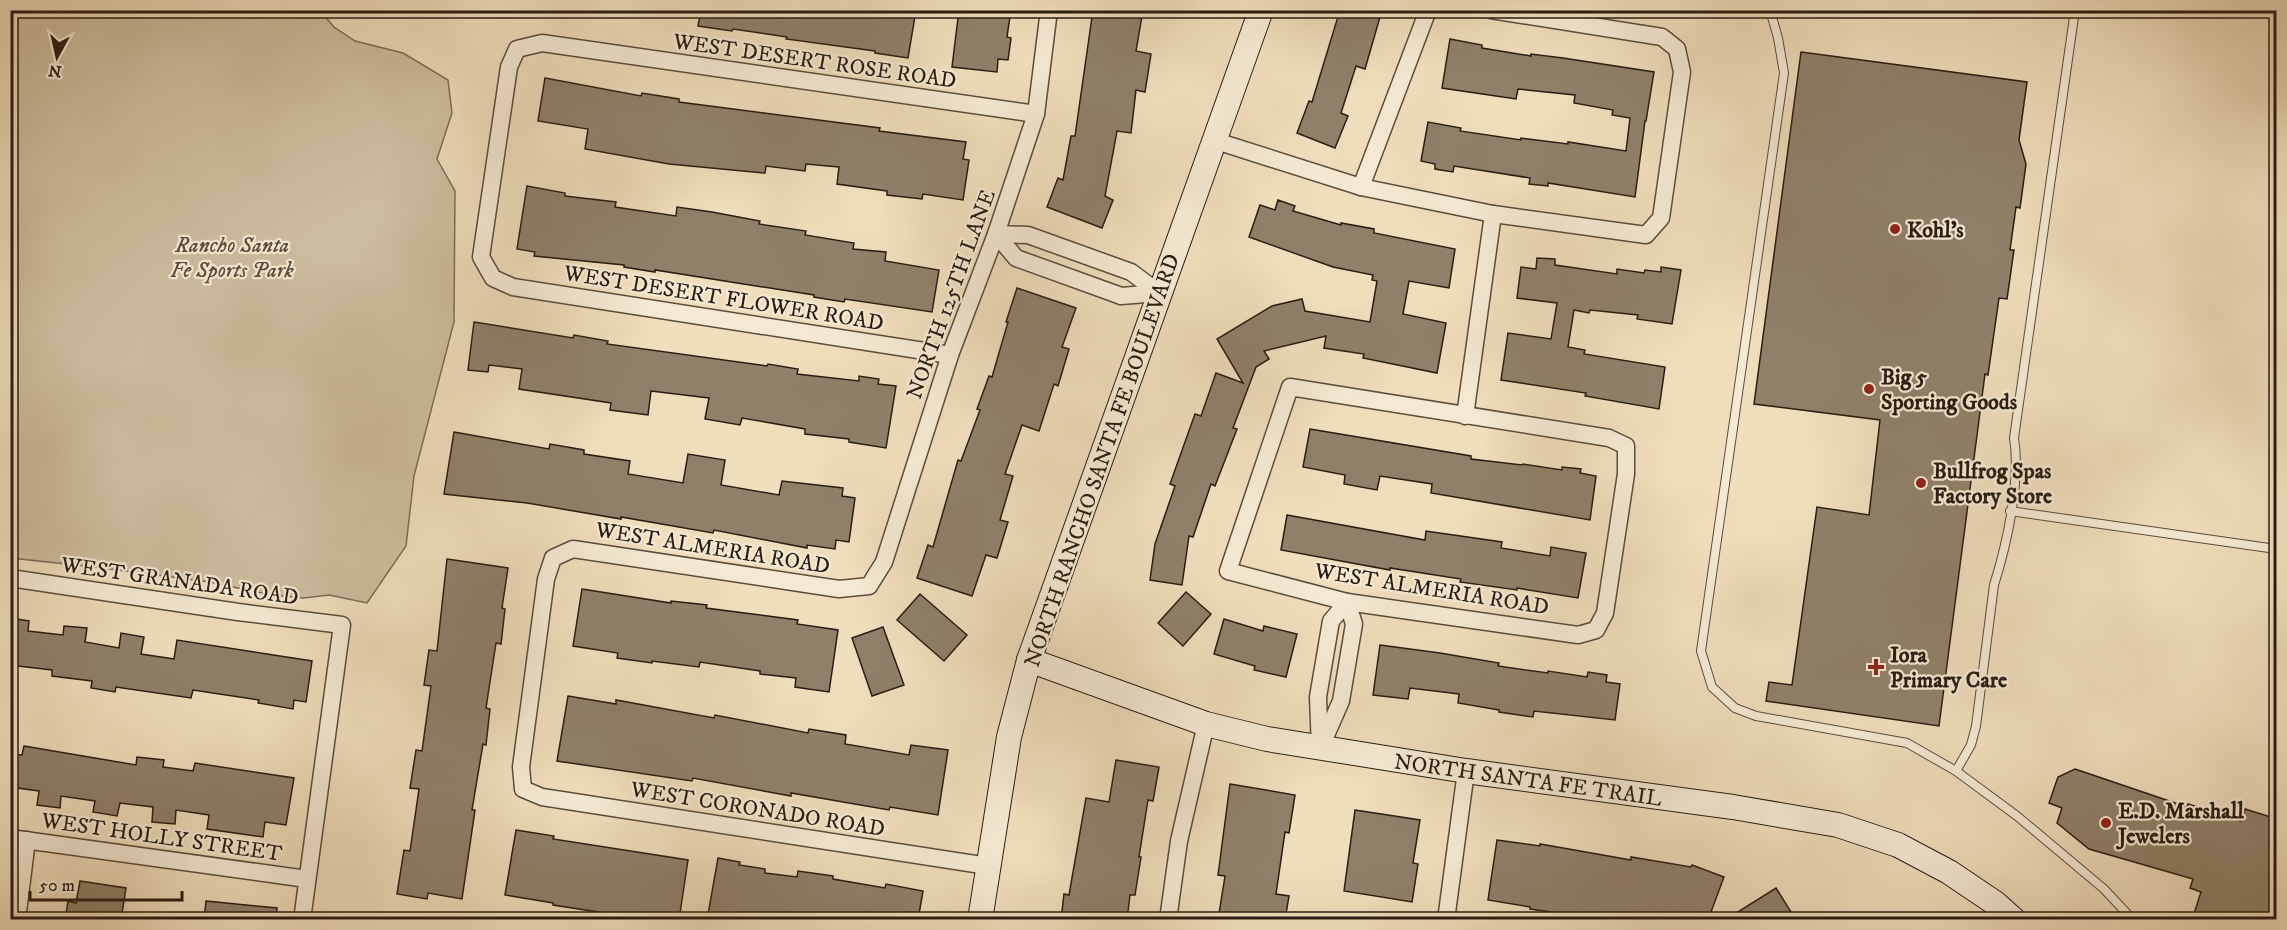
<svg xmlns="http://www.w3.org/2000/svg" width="2287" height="930" font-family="'IM FELL DW Pica',serif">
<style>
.green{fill:#cebc9f;stroke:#7c6c58;stroke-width:1.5}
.building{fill:#90806a;stroke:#291c12;stroke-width:1.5}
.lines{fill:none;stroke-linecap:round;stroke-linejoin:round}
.lane-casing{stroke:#5b4c3c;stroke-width:10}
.street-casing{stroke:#5b4c3c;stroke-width:19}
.secondary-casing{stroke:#291c12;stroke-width:26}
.lane{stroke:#f5e9d3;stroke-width:8}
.street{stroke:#f5e9d3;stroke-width:16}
.secondary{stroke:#f5e9d3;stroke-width:24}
.poi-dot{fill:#8f2418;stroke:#f5e9d3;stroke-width:2}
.labels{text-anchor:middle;stroke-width:4.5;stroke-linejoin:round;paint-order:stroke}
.street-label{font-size:22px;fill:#291c12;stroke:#f5e9d3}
.poi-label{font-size:22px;font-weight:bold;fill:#291c12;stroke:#f5e9d3;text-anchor:start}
.park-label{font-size:22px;font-style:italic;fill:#5b4c3c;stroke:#f5e9d3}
</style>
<rect width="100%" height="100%" fill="#f0ddbc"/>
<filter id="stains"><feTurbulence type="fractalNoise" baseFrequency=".00333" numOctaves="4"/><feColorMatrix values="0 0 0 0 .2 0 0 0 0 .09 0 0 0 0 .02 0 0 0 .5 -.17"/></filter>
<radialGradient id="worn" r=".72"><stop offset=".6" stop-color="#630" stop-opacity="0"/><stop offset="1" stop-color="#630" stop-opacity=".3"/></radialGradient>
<polygon class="green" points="10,11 317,11 322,13 334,27 355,41 403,53 448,80 452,113 437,159 455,191 454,322 414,476 406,546 367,603 329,595 304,598 272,595 209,582 103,568 11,558"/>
<g class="building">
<polygon points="701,10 916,10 908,58 875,53 875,51 786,39 787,37 733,29 732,31 698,26"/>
<polygon points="959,10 1011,10 1007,37 1011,38 1008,60 998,59 997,72 952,67"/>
<polygon points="1093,10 1143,10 1136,51 1151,54 1145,92 1136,90 1131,133 1117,131 1105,196 1113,200 1102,228 1047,207 1058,178 1063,180 1071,136 1075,136"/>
<polygon points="1340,10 1382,10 1365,69 1356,66 1341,113 1348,116 1335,148 1297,133 1309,101 1312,102"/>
<polygon points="1450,39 1482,45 1482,48 1531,56 1531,54 1563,58 1654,72 1646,121 1645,121 1635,197 1548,183 1548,186 1529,184 1530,178 1454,166 1453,172 1435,169 1435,164 1421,161 1428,122 1461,128 1460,131 1521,140 1521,138 1568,144 1568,142 1626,151 1630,118 1612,115 1613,110 1574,103 1575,95 1518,89 1516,99 1442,88"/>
<polygon points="1801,52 2027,82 2019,140 2026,164 2020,208 2016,207 2010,250 2014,250 2007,299 1999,298 1988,375 1985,374 1939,726 1766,701 1769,682 1792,685 1817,507 1869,515 1880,420 1754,404"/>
<polygon points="545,78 641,96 642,93 679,99 679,102 880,128 879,131 966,142 963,159 969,160 963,200 923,194 922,199 887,195 887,191 837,184 839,167 806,164 805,171 766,166 765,173 669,164 585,149 588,129 538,121"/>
<polygon points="527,186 565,193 565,196 616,202 615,207 676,216 677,207 712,212 760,221 759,224 806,231 805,235 854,243 853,249 886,252 885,261 939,270 932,312 845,299 844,302 814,297 814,295 655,270 655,272 624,267 624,265 534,256 535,252 517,249"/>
<polygon points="1278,200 1295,206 1293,211 1341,225 1341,223 1374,229 1374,233 1455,249 1449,288 1409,281 1403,314 1446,323 1437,373 1363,358 1364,354 1324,348 1326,336 1264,351 1269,359 1256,367 1233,428 1237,429 1227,455 1215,486 1211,484 1193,537 1189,536 1182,585 1150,580 1155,544 1175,486 1170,484 1195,414 1201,416 1216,373 1243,383 1217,339 1272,306 1302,299 1305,311 1370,322 1377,281 1372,280 1373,275 1333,267 1249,237 1260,205 1275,210"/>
<polygon points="1537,258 1555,259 1555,265 1617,274 1617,269 1644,273 1645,270 1661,272 1661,267 1681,270 1672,324 1637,319 1638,315 1590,310 1589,313 1574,310 1568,347 1585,350 1584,354 1665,367 1659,409 1585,396 1586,393 1501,380 1508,333 1551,339 1557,303 1517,298 1521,267 1536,269"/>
<polygon points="1017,288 1076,308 1062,347 1069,349 1058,386 1054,384 1039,431 1022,425 1005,474 1013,476 1000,520 1008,522 997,558 986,555 972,596 917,578 928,545 933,547 958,460 961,461 980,410 977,409 989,376 992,377 1008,322 1006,322"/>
<polygon points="474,322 573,338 574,335 608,341 607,344 767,366 768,364 798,369 797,374 859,381 859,376 879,379 878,384 896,386 886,448 849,442 849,439 805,434 805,429 742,418 740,425 705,419 709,398 651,391 648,415 610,410 611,403 519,389 522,369 489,365 488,372 468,370"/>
<polygon points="1310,429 1471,456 1471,459 1522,465 1523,464 1562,470 1562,467 1581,469 1580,473 1596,476 1590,520 1431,493 1432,484 1380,476 1377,490 1344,484 1345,475 1303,467"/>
<polygon points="454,432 549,449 550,444 584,450 584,454 630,461 628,474 683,483 688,454 725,460 721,485 779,495 782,481 843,488 842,496 855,498 849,542 836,540 835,549 807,545 807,548 714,530 713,533 621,517 621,519 527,503 444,494"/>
<polygon points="1287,515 1425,540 1426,531 1502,542 1501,548 1550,556 1551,547 1586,553 1578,598 1517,588 1517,590 1460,582 1461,579 1390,568 1390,570 1281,550"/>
<polygon points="447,559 508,568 502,608 505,609 501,644 496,643 486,708 490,709 486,745 483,744 472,810 475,810 462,899 428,893 427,899 397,894 404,850 410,851 419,789 410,788 416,750 422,751 431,686 424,685 429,650 437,651"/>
<polygon points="582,589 671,603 671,601 707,605 706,608 798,620 797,624 838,630 829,692 795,687 796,678 760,674 760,671 700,662 699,667 652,661 652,663 617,658 618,653 573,646"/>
<polygon points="1186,592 1211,614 1183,646 1158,623"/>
<polygon points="920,594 967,635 944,661 897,620"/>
<polygon points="10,618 29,621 28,631 63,635 64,626 87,628 85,642 119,648 121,633 144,637 141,654 174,659 177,640 312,661 306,702 294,700 293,709 258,703 259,700 193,690 191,698 116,687 115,692 91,688 92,681 52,676 52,670 10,665"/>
<polygon points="1224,619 1263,631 1264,626 1297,634 1286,677 1254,670 1255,666 1214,654"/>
<polygon points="883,627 904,685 872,696 852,638"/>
<polygon points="1380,645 1440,653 1499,663 1498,666 1548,673 1548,671 1587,677 1588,672 1607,675 1606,682 1620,684 1615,720 1534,711 1533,717 1499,712 1499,710 1458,703 1459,694 1410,688 1408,699 1373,695"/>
<polygon points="568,696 616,704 616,700 714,718 715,715 808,733 809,729 846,735 845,744 909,755 911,745 948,750 938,815 890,807 889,810 791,793 791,796 693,778 692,781 557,761"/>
<polygon points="24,746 136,765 137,757 164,760 163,767 193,771 195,763 294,778 286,825 265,822 263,837 207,829 209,815 176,810 175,824 152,822 153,807 120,803 117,816 93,812 95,801 61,796 60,808 37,805 39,791 10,787 10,754 22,755"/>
<polygon points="1116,760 1159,767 1153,801 1148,800 1139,857 1141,857 1135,895 1130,895 1127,920 1061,920 1064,894 1069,895 1086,798 1109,802"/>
<polygon points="2075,769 2187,807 2188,804 2241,821 2245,809 2277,819 2277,920 2192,920 2201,892 2190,888 2193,879 2089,849 2057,823 2062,808 2049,803 2058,777"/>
<polygon points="1230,784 1295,795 1289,833 1285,832 1276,894 1289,896 1285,920 1218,920 1225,876 1218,875"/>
<polygon points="1355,810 1420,820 1413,863 1418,864 1412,902 1344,891"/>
<polygon points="516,830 554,836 553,839 688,860 679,920 650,920 553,905 553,903 505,895"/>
<polygon points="1497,840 1540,846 1540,844 1631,860 1631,857 1691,867 1692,865 1724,877 1708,920 1608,920 1530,909 1530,907 1488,900"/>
<polygon points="718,858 740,862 739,865 765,869 765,873 797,877 798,871 833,876 833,879 885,888 886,884 923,891 918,920 707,920"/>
<polygon points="80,881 126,888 121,920 65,920 68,901 76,903"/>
<polygon points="1776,888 1796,920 1725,920"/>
<polygon points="206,901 277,908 276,920 204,920"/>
</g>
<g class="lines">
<defs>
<g id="lane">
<polyline points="1770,10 1778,38 1784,73 1701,651 1712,687 1735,708 1756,716 1907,743 1956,771 2017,816 2104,889 2133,920"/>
<polyline points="2010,511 2276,549"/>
<path d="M1956 771 1971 745 1976 726 1994 585C2007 544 2021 480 2014 438L2075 10"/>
</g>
<g id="street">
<polyline points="1213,140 1361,187 1493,214 1646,235 1661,218 1682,72 1677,49 1662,37 1491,10"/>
<polyline points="1361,187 1428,10"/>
<polyline points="996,234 1016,258 1113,293 1121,296 1159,293"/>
<polyline points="996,234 1028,235 1131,272 1159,293"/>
<polyline points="950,355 513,287 493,278 481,257 509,67 517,49 542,43 1036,114"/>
<polygon points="1290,387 1609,438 1626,446 1626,474 1605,613 1596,630 1578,635 1347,602 1228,571"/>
<polyline points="1465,416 1493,214"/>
<polyline points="10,578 238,612 342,625 302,920"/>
<polyline points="1323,742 1341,701 1354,624 1347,602"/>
<polyline points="1320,749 1318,697 1331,621 1347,602"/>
<polyline points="10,838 307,879"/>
<polyline points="988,866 542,797 523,789 521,767 546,579 553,558 573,549 839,589 869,586 884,562 950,355 996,234 1036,114 1049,10"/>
<polyline points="17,920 27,840"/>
<polyline points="1168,920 1179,841 1206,724"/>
<polyline points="1446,920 1466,771"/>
</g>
<g id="secondary">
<polyline points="1029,660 1206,724 1267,739 1466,771 1733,807 1838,825 1898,845 1949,872 1995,903 2014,920"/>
<polyline points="980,920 1009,737 1029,660 1261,10"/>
</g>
</defs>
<use href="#lane" class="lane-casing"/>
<use href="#street" class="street-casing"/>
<use href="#secondary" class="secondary-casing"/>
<use href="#lane" class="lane"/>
<use href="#street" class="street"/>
<use href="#secondary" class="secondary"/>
</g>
<g class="poi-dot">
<circle cx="1895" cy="229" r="6"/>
<circle cx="1869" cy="389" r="6"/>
<circle cx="1921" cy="483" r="6"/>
<path d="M1873 658h6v6h6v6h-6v6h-6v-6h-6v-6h6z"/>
<circle cx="2106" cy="823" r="6"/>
</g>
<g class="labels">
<g class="street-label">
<text transform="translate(815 60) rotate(8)" y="8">WEST DESERT ROSE ROAD</text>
<text transform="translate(950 294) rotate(-70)" y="8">NORTH 125TH LANE</text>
<text transform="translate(724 297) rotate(9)" y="8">WEST DESERT FLOWER ROAD</text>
<text transform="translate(1101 460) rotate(-71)" y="8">NORTH RANCHO SANTA FE BOULEVARD</text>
<text transform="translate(713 547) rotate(9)" y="8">WEST ALMERIA ROAD</text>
<text transform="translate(180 580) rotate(8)" y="8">WEST GRANADA ROAD</text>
<text transform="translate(1432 588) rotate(9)" y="8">WEST ALMERIA ROAD</text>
<text transform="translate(1528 779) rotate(8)" y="8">NORTH SANTA FE TRAIL</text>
<text transform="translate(758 808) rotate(9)" y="8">WEST CORONADO ROAD</text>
<text transform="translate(162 836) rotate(8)" y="8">WEST HOLLY STREET</text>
</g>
<g class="poi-label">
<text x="1907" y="237">Kohl's</text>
<text x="1881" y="384">Big 5<tspan x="1881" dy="25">Sporting Goods</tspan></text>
<text x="1933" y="478">Bullfrog Spas<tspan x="1933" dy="25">Factory Store</tspan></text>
<text x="1890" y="662">Iora<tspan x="1890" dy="25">Primary Care</tspan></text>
<text x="2118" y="818">E.D. Marshall<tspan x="2118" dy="25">Jewelers</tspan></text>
</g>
<g class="park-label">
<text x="232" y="252">Rancho Santa<tspan x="232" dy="25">Fe Sports Park</tspan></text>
</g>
</g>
<rect width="2287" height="930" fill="none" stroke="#f0ddbc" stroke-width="36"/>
<rect x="12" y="12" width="2263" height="906" fill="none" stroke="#291c12" stroke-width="3"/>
<rect x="18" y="18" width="2251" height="894" fill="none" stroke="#291c12" stroke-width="1.5"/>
<g transform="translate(57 57) rotate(188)" stroke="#f5e9d3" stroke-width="4.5" paint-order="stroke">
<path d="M0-4.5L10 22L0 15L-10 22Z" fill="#291c12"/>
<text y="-9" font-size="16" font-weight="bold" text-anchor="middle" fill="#291c12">N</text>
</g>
<path d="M30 891v9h152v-9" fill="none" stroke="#291c12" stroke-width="3"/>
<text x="39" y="891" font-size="18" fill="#291c12" stroke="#f5e9d3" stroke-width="4.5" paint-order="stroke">50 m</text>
<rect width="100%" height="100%" filter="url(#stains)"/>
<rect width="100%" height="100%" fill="url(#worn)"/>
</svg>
